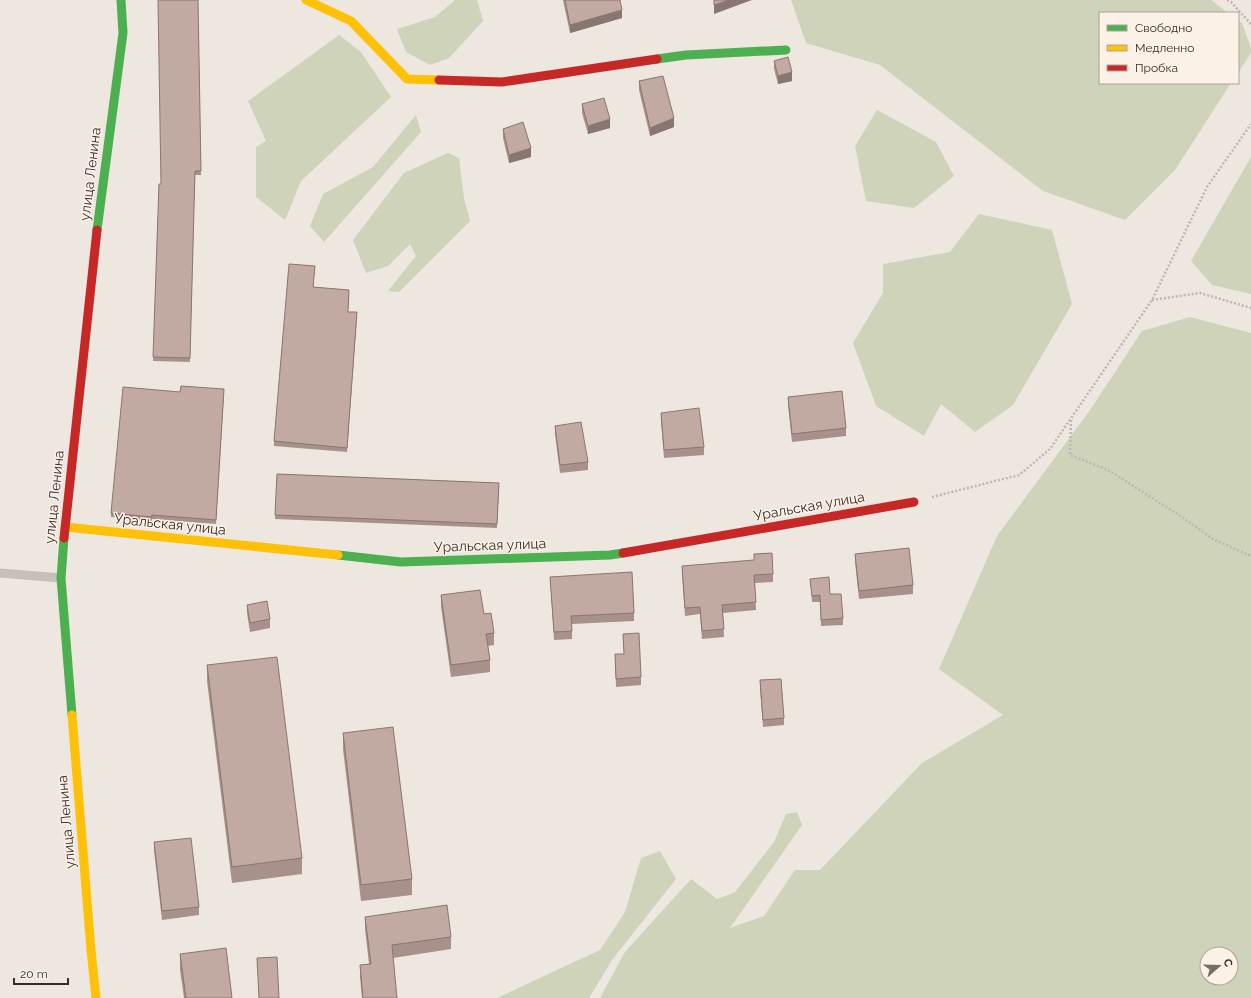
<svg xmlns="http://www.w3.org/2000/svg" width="1251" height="998" font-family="Raleway,sans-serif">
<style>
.green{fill:#cfd3ba;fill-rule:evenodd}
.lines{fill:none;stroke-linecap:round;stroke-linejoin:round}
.path{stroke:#bfb7b2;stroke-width:2.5;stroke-dasharray:2 2;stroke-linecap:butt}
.lane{stroke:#c7bfb9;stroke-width:9}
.fast{stroke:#4caf50;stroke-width:9}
.slow{stroke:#ffc107;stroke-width:9}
.jam{stroke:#c62828;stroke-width:9}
.wall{fill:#a7918a}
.shaded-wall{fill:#887671}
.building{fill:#c2a9a1;stroke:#887671}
.labels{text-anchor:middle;stroke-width:3;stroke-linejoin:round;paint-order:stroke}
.street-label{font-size:14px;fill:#382c27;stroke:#fbf1e7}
</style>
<rect width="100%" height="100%" fill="#ede7e0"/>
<g class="green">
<polygon points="455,0 477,0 483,21 449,58 430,65 406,52 397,29 435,17"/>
<polygon points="791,0 1211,0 1228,13 1100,13 1100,83 1231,83 1175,170 1125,220 1043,191 880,65 806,43"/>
<polygon points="1238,20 1242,23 1251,48 1251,53 1238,73"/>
<polygon points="339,35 361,52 391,97 301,181 285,220 256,197 256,147 266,141 248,101"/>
<polygon points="877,110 936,142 954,176 914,208 866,201 855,146"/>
<polygon points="416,115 421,132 324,242 310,226 323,194 373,167"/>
<polygon points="448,153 459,158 464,198 470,221 399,292 388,291 416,256 410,244 388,266 366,273 353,240 404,173"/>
<polygon points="1251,157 1251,294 1212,285 1191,261"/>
<polygon points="979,214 1052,230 1072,304 1013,405 975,432 941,404 924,436 876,406 853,343 883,293 883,264 950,252"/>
<path d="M1190 317 1251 333V998H600L625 952 691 879 717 899 735 892 774 842 786 814 797 812 802 825 730 928 764 916 795 870H820L922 763 1003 715 939 669 997 536 1090 410 1142 331ZM1207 954H1231V978H1207Z"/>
<polygon points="660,851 676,879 612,960 589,998 497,998 600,950 625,912 641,858"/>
</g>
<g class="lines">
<g class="path">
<polyline points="1227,0 1231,2 1251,24"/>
<polyline points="1152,300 1200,293 1251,308"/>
<polyline points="1071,420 1070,455 1108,470 1179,515 1213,539 1251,556"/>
<polyline points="932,497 1019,475 1050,449 1152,300 1207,187 1251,124"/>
</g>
<polyline class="lane" points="0,573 61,578"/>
<g class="fast">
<polyline points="657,59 686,55 786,50"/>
<polyline points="97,230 123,33 121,0"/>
<polyline points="64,538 61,578 72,715"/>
<polyline points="338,555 401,562 610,555 623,553"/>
</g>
<g class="slow">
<polyline points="306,0 351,21 407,79 439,80"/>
<polyline points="65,527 338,555"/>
<polyline points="72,715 91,950 96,998"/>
</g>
<g class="jam">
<polyline points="439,80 502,82 657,59"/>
<polyline points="64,538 97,230"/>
<polyline points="623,553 914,502"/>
</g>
</g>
<g class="wall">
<polygon points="198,0 201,175 195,175 190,362 153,361 159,184 161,184"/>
<polygon points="563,0 620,0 622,18 570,33"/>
<polygon points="774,61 792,81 778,84 774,69"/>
<polygon points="639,81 674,127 650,136 639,90"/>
<polygon points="582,104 610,128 588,134 582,113"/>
<polygon points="503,129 531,157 509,163 503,138"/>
<polygon points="315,270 313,287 349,295 348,312 357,316 347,452 274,446 274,441"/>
<polygon points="224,393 216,524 152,519 152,521 111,517 111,513"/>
<polygon points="788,397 846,428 846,436 792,442 788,405"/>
<polygon points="661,413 704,447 704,455 664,458 661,421"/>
<polygon points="555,426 588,462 588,470 560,473 555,434"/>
<polygon points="277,474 499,483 497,528 275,519"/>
<polygon points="855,554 913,585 913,594 859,599 855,562"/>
<polygon points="682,566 773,574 773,582 755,583 756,610 723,613 724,637 702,639 700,614 685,616 682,574"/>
<polygon points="550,577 634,613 634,621 572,624 572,639 554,640"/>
<polygon points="810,579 830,594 843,618 843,625 821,626 820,602 812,602"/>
<polygon points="441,595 484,614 494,633 494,645 488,646 490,660 490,672 451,677 441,607"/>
<polygon points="247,605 270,619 270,628 250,632 247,613"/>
<polygon points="623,634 641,677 641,685 616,687 615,654 624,654"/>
<polygon points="207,665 302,858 302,874 232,883 207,681"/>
<polygon points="760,680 784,718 784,725 763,727 760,688"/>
<polygon points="343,733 412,879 412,895 361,901 343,749"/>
<polygon points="154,842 199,907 199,915 162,920 154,850"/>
<polygon points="365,917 451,937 451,949 393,958 397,998 362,998 360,977 360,965 369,964 365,929"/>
<polygon points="180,954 232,998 184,998 180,970"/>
<polygon points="257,958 279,998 259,998"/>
</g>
<g class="shaded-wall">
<polygon points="729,0 752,0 714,14 714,5"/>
<polygon points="622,10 622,18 570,33 570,25"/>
<polygon points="792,72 792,81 778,84 778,76"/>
<polygon points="674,118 674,127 650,136 650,128"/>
<polygon points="610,119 610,128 588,134 588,126"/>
<polygon points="531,148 531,157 509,163 509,155"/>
</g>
<g class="building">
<polygon points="158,0 198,0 201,171 195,171 190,358 153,357 159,184 161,184"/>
<polygon points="565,0 620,0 622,10 570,25"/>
<polygon points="714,0 729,0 714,5"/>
<polygon points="788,57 792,72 778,76 774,61"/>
<polygon points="663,76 674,118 650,128 639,81"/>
<polygon points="604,98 610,119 588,126 582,104"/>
<polygon points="523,122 531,148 509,155 503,129"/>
<polygon points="289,264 315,266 313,287 349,290 348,312 357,312 347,448 274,441"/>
<polygon points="181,386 224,389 216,520 152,515 152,517 111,513 123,387 180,392"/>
<polygon points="842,391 846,428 792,434 788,397"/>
<polygon points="699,408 704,447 664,450 661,413"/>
<polygon points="581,422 588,462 560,465 555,426"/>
<polygon points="277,474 499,483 497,524 275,515"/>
<polygon points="909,548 913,585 859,591 855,554"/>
<polygon points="772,553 773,574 754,575 756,602 722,605 724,629 702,631 700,607 685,608 682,566 754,560 754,554"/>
<polygon points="632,572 634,613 571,616 572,631 554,632 550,577"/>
<polygon points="829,577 830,594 841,594 843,618 821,620 820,595 812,596 810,579"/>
<polygon points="480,590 484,614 491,613 494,633 486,634 490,660 451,665 441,595"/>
<polygon points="267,601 270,619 250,623 247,605"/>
<polygon points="639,633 641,677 616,679 615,654 624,654 623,634"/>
<polygon points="277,657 302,858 232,867 207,665"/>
<polygon points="781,679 784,718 763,720 760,680"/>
<polygon points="393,727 412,879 361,885 343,733"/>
<polygon points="191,838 199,907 162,911 154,842"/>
<polygon points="447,905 451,937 392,945 397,998 363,998 360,965 371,964 365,917"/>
<polygon points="226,948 232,998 186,998 180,954"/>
<polygon points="277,957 279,998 259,998 257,958"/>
</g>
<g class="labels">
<g class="street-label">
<text transform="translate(90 174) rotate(-83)" y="5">улица Ленина</text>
<text transform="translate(54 497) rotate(-84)" y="5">улица Ленина</text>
<text transform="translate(809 506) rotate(-10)" y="5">Уральская улица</text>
<text transform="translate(170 524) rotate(6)" y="5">Уральская улица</text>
<text transform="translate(490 545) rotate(-2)" y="5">Уральская улица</text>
<text transform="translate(66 822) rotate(-95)" y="5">улица Ленина</text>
</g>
</g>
<rect x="1099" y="12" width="140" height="72" fill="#fbf1e7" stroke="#ada29a"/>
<rect x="1107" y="25" width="20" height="6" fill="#4caf50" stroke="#ada29a"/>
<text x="1135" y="32" font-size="12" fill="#382c27">Свободно</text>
<rect x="1107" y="45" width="20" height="6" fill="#ffc107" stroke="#ada29a"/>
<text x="1135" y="52" font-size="12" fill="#382c27">Медленно</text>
<rect x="1107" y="65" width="20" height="6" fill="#c62828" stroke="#ada29a"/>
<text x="1135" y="72" font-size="12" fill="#382c27">Пробка</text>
<g transform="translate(1219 966) rotate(70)"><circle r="19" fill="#fbf1e7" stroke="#ada29a"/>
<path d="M0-3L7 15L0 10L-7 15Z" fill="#776d68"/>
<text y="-6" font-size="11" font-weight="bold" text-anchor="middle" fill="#382c27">С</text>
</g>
<path d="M14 978v6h54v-6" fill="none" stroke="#382c27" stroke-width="2"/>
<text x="20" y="978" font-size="12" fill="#382c27" stroke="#fbf1e7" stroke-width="3" paint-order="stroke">20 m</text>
</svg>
